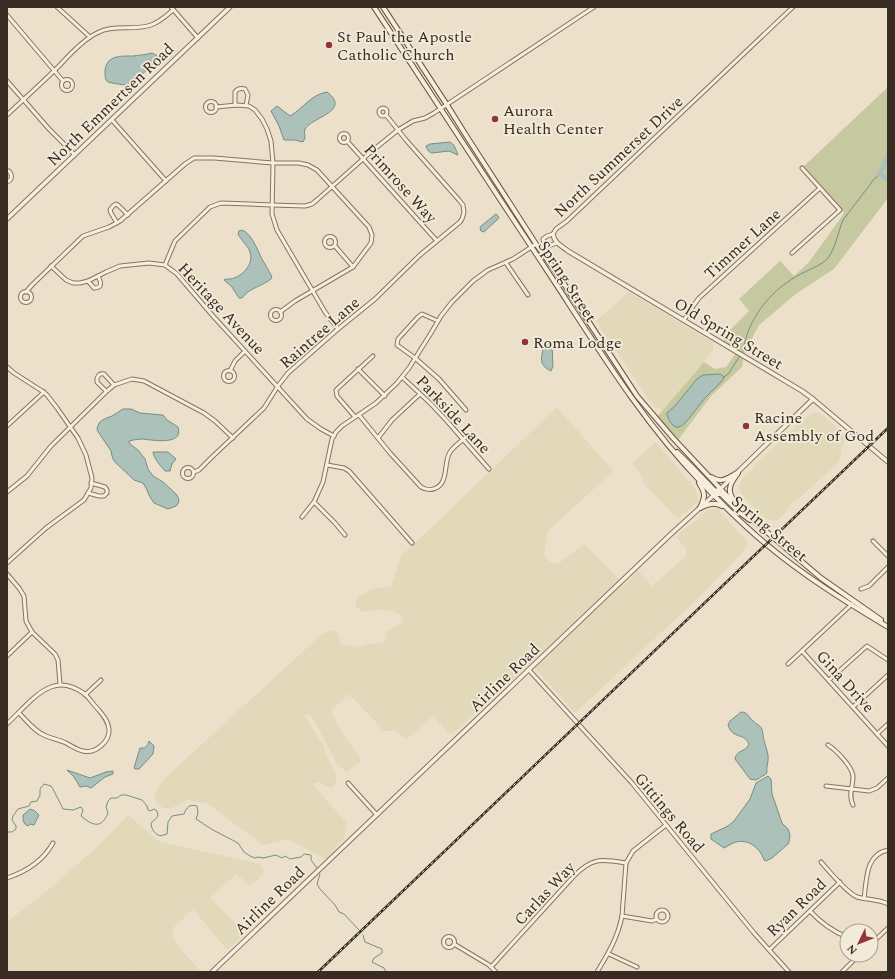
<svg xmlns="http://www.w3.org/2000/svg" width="895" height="979" font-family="Spectral,serif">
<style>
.farmland{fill:#e1d9b9}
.green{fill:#c6c99f}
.water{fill:#abc1b9;stroke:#728f86}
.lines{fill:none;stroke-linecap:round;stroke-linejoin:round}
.stream{stroke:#728f86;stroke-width:1}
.river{stroke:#abc1b9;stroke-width:5}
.minor-casing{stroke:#877360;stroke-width:5}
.tertiary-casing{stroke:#877360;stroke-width:5.5}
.secondary-casing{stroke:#695543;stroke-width:6}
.minor{stroke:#f7eede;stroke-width:3}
.tertiary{stroke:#f7eede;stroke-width:3.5}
.secondary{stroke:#f7eede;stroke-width:4}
.rail-casing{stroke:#392c22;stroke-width:2.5}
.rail{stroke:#f3ebda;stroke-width:1;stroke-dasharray:3;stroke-linecap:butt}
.poi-dot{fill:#913539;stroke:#f3ebda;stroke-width:1.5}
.labels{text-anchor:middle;stroke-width:3.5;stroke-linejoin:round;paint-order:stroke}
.poi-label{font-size:16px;fill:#392c22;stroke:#f3ebda;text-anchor:start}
.street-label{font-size:16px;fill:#392c22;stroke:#f3ebda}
</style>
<rect width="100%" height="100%" fill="#ece0cb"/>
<g class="farmland">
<polygon points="629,292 714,343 713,349 704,362 663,410 654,407 596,321"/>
<polygon points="557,407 613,471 548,531 544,555 550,562 558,564 584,544 624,584 638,571 652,586 686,556 686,549 676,536 708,510 717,508 747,541 745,550 694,602 575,713 531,663 451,735 433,716 406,740 397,731 384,731 349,694 331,711 340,730 362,760 347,772 337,764 333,756 312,717 306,714 305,716 322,743 328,759 337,776 335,785 331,788 326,786 320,782 313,784 327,801 347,823 344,838 326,859 288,839 263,845 208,804 187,800 177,806 171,808 163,808 156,802 154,795 164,779 322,634 331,630 337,631 341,644 357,648 370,644 381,643 385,642 387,632 394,627 401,624 403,620 400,615 390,610 372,610 362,612 355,606 357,598 372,589 391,587 401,556 432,527"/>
<polygon points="815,412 819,413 824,416 844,434 846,439 841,451 841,457 838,463 799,498 792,503 787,511 779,519 774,521 770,520 762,516 747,501 741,493 739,488 741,481 759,461 806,417"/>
<polygon points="656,442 696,490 698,501 678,519 643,483 642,476 632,463"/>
<polygon points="128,815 160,842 261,864 264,872 259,879 249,885 236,874 210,898 246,933 227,950 193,909 174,927 172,936 185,954 201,972 133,972 131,969 127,972 7,972 7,922 48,890 97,847"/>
</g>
<polygon class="green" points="888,87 888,198 834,269 797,293 759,325 744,354 742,367 711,396 678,440 657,417 704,362 715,369 726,367 738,350 723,341 728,332 749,311 739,299 780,261 794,276 809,262 843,215 844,212 803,167"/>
<g class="water">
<path d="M152 53 156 55 158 57 154 63 130 86C126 85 110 83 108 82 105 80 105 76 105 73 105 55 120 56 133 56 139 55 145 55 152 53Z"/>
<path d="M327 92C352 111 312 117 305 129 304 132 305 135 305 138L303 142 295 140H284L279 126 271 111 277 106 290 116C304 108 310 95 327 92Z"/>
<path d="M450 142C455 145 456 150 458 155L449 151 432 153C428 152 427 149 426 146L430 144Z"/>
<polygon points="496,214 499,217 498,219 485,231 483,232 481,231 480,228 481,226"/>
<path d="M242 230C254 235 258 254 265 264 267 269 271 273 272 278 262 287 250 287 242 298H239L232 287 224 280 225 279C238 281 255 266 250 252 248 246 241 240 238 234L239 231Z"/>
<path d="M547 341 552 345 553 366 551 371C536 364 543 355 544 343Z"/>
<path d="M720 374 724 377C722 384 707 394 702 402 697 407 686 425 679 427 673 429 669 420 667 415V413L675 406 696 380 700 377 703 375Z"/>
<path d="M123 409H131L140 413 163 415 167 420 178 427C184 446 153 440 142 439 138 439 133 440 129 441L130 444 138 450 145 459 148 469 153 476 163 482 176 494 178 497 179 502 176 506 168 509 154 503 150 497 146 488 143 483 134 480 114 461 112 456 111 451 97 430C98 420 104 419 112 416 116 414 119 411 123 409Z"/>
<path d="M153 452H168L176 459 172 464 170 471H165C160 465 154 459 153 452Z"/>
<path d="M741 712C748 712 748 717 753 721 756 724 760 725 762 729 762 730 763 734 763 735 764 744 769 752 768 760 768 764 766 768 767 772L766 774 756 780 750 779 735 759C737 749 745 753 749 744 744 732 733 740 728 725L730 721Z"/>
<path d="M149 741 154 746 153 754 139 769H135L134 768 140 748C145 749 148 746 149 741Z"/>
<polygon points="67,770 90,778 106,772 113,771 113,774 105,777 91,788 86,786 80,787 74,777"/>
<path d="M768 776 771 779 772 794 782 823 788 829 790 835 789 842 788 844 772 858 766 861 764 860C760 848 749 839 736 842 732 843 728 846 724 848L711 839V834L728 826 734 821 750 799 756 783Z"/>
<path d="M30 809 35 811 39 815 34 825 30 824 28 826C23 824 23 820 23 815Z"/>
</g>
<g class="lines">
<g class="stream">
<path d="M743 351C748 319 769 292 797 276 805 271 823 265 828 258 836 247 838 232 843 220L869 186 873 180 880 174"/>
<polyline points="724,377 729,373 739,357"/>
<path d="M7 833 8 832H12L16 829V826L12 820 13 816 18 809 29 806 31 802 37 801 40 795V789L44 784 51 786 53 789 63 809 73 810 81 807 83 810 81 816C92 825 101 830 108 813L106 807 108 801 111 798H117L121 795H126L142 800 147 806 148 810 150 811 154 809 157 811 158 816C156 820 152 820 151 824 152 830 154 833 160 836L167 834 168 822 172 816 184 814C187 807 189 804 197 806L198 813 196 819 213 830 238 843 244 852 250 856 255 858 258 857 263 858 276 855 282 858 285 856 290 859 301 857 304 854 311 855V860L317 868"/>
<polyline points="320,874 317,884 320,889 335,905 339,912 344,914 359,930"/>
<polyline points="363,935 365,942 382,949 382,953 374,958 372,962 384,968 386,972"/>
</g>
<polyline class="river" points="888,155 880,174 888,180"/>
<defs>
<g id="minor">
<polyline points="57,7 90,37"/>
<polyline points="171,7 198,38"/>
<polyline points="7,15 63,81"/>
<circle cx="67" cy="85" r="5.5"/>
<polyline points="7,81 49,129 75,155"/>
<circle cx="211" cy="107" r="5.5"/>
<path d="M235 105V92C237 89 241 88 245 89L248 95 246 105"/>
<polyline points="216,107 237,105 249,106 255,110 262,119 267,129 271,141 273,163 272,214 277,230 325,312 338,329"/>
<circle cx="383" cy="112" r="4"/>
<path d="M7 115C25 98 43 82 60 65 70 54 84 39 97 33 113 24 134 31 151 25 160 22 166 16 173 10"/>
<polyline points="112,120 166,181"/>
<circle cx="344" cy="138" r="4.5"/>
<polyline points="347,141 437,241"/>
<path d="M7 171H9C13 176 12 180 7 182"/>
<polyline points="117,223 111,213 110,210 113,206 116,204 118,205 128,215"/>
<circle cx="330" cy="242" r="5.5"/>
<polyline points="557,243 551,245 547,246 544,243 543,239 547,236 553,234 556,229 567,221 793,7"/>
<polyline points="335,246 353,267"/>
<polyline points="792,253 840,210 802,168"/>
<polyline points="506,263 528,295"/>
<polyline points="165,265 175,241 210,207 221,203 272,205 305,206 312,204 318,199 372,151 398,130 413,121 425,118 434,113 594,7"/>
<polyline points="51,266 66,280 73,283 80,283 88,281 106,272 120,266 149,263 165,265 177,274 213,316 307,419 321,429 334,436"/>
<path d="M88 281 94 288C103 288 101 282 98 276"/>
<circle cx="26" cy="297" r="5.5"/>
<polyline points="26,292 32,285 83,236 109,227 120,221 185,164 194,158 214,158 273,163 299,163 308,165 317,170 369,227 372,235 371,243 353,267 295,301 280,312"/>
<circle cx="276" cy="315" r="5.5"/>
<polyline points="684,320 691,309 699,298 820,188"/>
<polyline points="438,321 422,314 418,317 398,339 397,345 415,358 439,379 466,410"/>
<polyline points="7,367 14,373 42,391 47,395 57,408 78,438 86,455 92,478 91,488 84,500 46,528 7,563"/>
<polyline points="358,369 385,396"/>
<circle cx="229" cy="376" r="5.5"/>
<polyline points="230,371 235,361 245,351"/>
<polyline points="402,377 431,404 446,420 489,469"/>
<path d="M106 391 97 382V379C98 375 100 373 104 374L114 385"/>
<path d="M359 415 390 453 421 487C426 490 430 491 436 488 448 483 444 464 449 454 452 447 461 442 467 436"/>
<polyline points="355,417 337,396 336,390 373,356"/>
<polyline points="7,426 44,392"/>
<polyline points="378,438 392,420 420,394"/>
<polyline points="327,465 344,468 349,471 412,543"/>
<circle cx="188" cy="473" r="5.5"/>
<polyline points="194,472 199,470 211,458 264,408 278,386 288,373 338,329 375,299 420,255 460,222 462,219 464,212 463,205 459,200 406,140 386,115"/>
<polyline points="7,492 27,476 51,446 107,391 114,385 132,379 144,381 204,413 215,421 233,438"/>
<polyline points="88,493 99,496 104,496 107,493 107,490 105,487 91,483"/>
<polyline points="314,502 335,523 345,535"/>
<polyline points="302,517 314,502 323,482 332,439 336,432 342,426 376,403 397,383 409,368 431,333 441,316 452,302 473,281 488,270 513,259 536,244"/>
<polyline points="873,541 888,556"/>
<polyline points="7,574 19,588 24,596 26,621 32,632 55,654 58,660 60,684"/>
<polyline points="861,589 869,586 888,567"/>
<polyline points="802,651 888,746"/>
<polyline points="7,656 32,632"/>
<polyline points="788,664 852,604"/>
<polyline points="529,670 632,783 754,933 789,972"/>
<polyline points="829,680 867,646 888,660"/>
<polyline points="85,695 101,680"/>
<polyline points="853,707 888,675"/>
<path d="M7 724C19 713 36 692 51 687 63 682 75 687 85 694 89 698 93 704 97 708 102 714 108 720 109 729 110 742 95 754 83 751 77 750 72 746 66 743 60 740 53 739 46 736 35 732 27 721 19 713"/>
<polyline points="877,734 888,724"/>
<path d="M828 745C836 750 853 767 853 777 853 786 848 796 853 805"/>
<polyline points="348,783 377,815"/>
<polyline points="826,786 869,791 877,788 888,778"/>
<path d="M821 862C830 872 846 892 857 897 867 900 878 899 888 904"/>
<path d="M7 878C25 872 43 861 53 843"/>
<path d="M864 898C867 879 865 855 888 850"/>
<circle cx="662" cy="916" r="6"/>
<path d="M810 911C821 923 832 931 847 937"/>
<polyline points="622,916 652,921 657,919"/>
<circle cx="449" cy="942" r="5.5"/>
<polyline points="454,944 489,965 496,972"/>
<polyline points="871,944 888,928"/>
<polyline points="769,950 840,882"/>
<polyline points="609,954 637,967"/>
<path d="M491 967 573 877C592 857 601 859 626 863"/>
<path d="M597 972C608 954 618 937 622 916L626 863 633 851 666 825"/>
<polyline points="842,972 859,955"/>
</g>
<g id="tertiary">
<polyline points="7,219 230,7"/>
<path d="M553 234C554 243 562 246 568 251L802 391 813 399 888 462"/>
<polyline points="212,972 671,534 714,495 813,399"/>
</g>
<g id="secondary">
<path d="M374 7C435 100 495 192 556 284 601 353 644 423 701 482 722 504 743 525 766 544 804 576 846 602 888 627"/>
<polyline points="383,7 447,105 469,140 536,244 555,270 637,396 673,438 730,499 761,527 821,578 881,620"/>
<polyline points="677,452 693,468 714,490 717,491 720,489"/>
<path d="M711 477C721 484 728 478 737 473"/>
<path d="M699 483C706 494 705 497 700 508"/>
<polyline points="714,495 718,494 721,494 739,512 750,520"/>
<path d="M733 499C726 489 732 481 738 473"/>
<path d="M700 508C708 504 714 502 722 506"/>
</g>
</defs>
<use href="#minor" class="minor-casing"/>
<use href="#tertiary" class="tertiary-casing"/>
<use href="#secondary" class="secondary-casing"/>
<use href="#minor" class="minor"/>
<use href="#tertiary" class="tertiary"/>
<use href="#secondary" class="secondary"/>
<defs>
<polyline id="rail" points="318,972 888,428"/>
</defs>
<use href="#rail" class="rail-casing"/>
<use href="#rail" class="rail"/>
</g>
<g class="poi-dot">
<circle cx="329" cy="45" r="4"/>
<circle cx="495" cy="119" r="4"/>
<circle cx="525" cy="342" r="4"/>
<circle cx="746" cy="426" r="4"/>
</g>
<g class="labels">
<g class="poi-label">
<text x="337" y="42">St Paul the Apostle<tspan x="337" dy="18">Catholic Church</tspan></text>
<text x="503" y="116">Aurora<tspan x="503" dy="18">Health Center</tspan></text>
<text x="533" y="348">Roma Lodge</text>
<text x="754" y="423">Racine<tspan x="754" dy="18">Assembly of God</tspan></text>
</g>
<g class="street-label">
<text transform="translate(110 104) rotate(-44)" y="6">North Emmertsen Road</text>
<text transform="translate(618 156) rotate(-43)" y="6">North Summerset Drive</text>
<text transform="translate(401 183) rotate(48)" y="6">Primrose Way</text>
<text transform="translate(742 243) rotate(-42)" y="6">Timmer Lane</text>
<text transform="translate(568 281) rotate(57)" y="6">Spring Street</text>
<text transform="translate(222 308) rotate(47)" y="6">Heritage Avenue</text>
<text transform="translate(319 332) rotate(-41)" y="6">Raintree Lane</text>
<text transform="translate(729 333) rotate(31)" y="6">Old Spring Street</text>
<text transform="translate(454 414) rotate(47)" y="6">Parkside Lane</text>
<text transform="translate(770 528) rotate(40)" y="6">Spring Street</text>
<text transform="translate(504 677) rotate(-44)" y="6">Airline Road</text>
<text transform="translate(846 681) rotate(48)" y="6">Gina Drive</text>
<text transform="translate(670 812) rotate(50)" y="6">Gittings Road</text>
<text transform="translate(544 893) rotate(-47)" y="6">Carlas Way</text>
<text transform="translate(269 900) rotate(-44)" y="6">Airline Road</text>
<text transform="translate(796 907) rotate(-44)" y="6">Ryan Road</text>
</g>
</g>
<rect width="895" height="979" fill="none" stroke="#392c22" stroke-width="16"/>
<g transform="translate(859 943) rotate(227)"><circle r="19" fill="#f3ebda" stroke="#a99f90"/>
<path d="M0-3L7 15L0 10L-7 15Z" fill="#913539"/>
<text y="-6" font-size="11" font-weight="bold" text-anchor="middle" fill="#392c22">N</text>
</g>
</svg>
